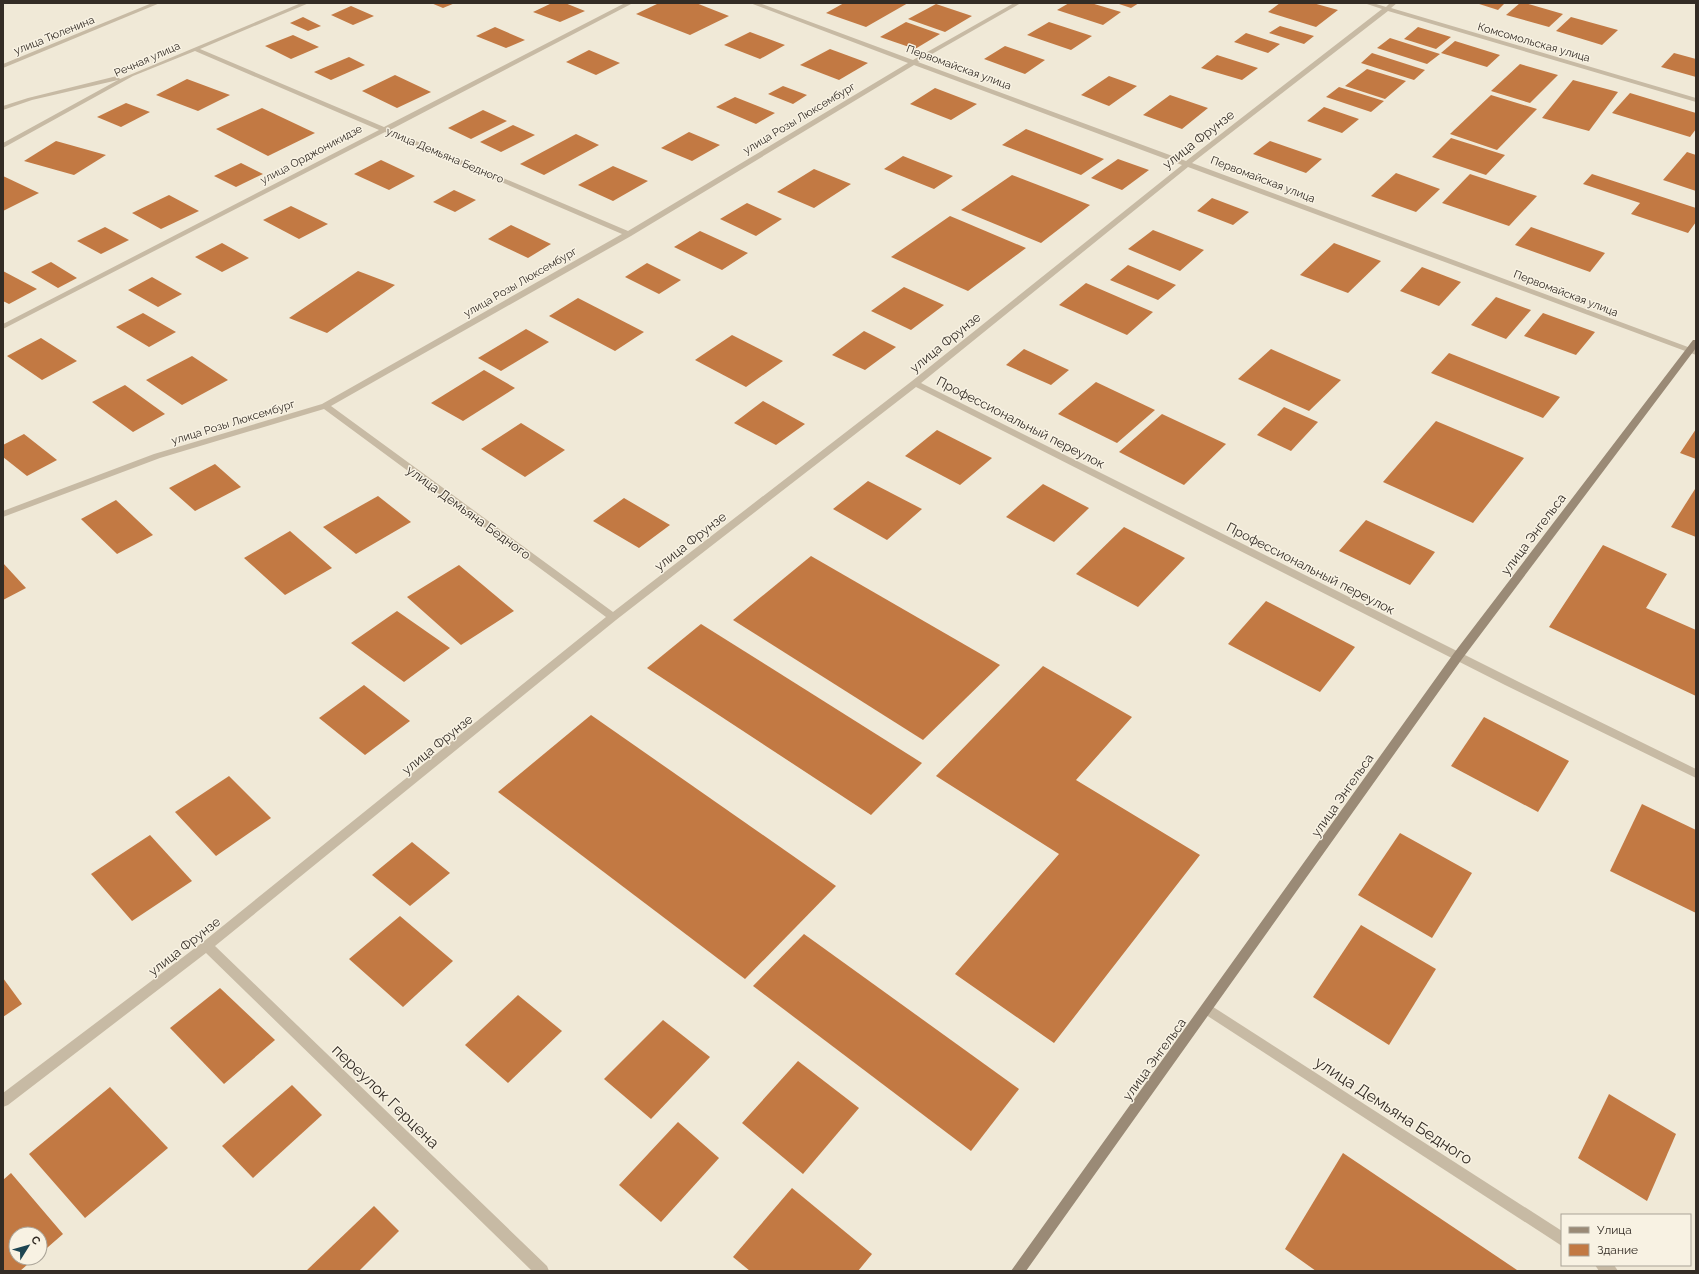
<svg xmlns="http://www.w3.org/2000/svg" width="1699" height="1274" font-family="Raleway,sans-serif">
<style>
.building{fill:#c27943}
.lines{fill:none;stroke-linecap:round;stroke-linejoin:round}
.minor{fill:#c7baa4;fill-rule:evenodd}
.secondary{fill:#9a8a76;fill-rule:evenodd}
.labels{text-anchor:middle;stroke-width:3;stroke-linejoin:round;paint-order:stroke}
.far-street-label{font-size:11px;fill:#332c25;stroke:#f8f2e3}
.street-label{font-size:13px;fill:#332c25;stroke:#f8f2e3}
.near-street-label{font-size:16px;fill:#332c25;stroke:#f8f2e3}
</style>
<rect width="100%" height="100%" fill="#f0e9d7"/>
<g class="building">
<polygon points="431,3 455,3 443,8"/>
<polygon points="552,3 565,3 585,11 560,22 533,12"/>
<polygon points="659,3 696,3 729,16 690,35 636,14"/>
<polygon points="844,3 908,3 866,27 826,13"/>
<polygon points="1069,3 1091,3 1121,12 1103,25 1057,10"/>
<polygon points="1116,3 1139,3 1131,8"/>
<polygon points="1280,3 1313,3 1338,10 1316,27 1268,12"/>
<polygon points="1476,3 1505,3 1498,10"/>
<polygon points="1520,3 1525,3 1563,14 1549,27 1506,15"/>
<polygon points="936,4 972,16 945,32 908,19"/>
<polygon points="351,6 374,16 353,25 331,15"/>
<polygon points="303,17 321,26 308,31 290,23"/>
<polygon points="1571,17 1618,30 1602,45 1556,31"/>
<polygon points="906,22 940,34 915,49 880,37"/>
<polygon points="1049,22 1092,36 1071,50 1027,35"/>
<polygon points="1280,26 1314,36 1304,44 1269,33"/>
<polygon points="495,27 525,40 506,48 476,36"/>
<polygon points="1418,27 1451,37 1436,49 1404,39"/>
<polygon points="750,32 785,45 760,59 724,45"/>
<polygon points="1246,33 1280,44 1268,53 1234,42"/>
<polygon points="293,35 319,47 291,59 265,46"/>
<polygon points="1390,38 1440,54 1427,64 1377,48"/>
<polygon points="1455,41 1500,55 1487,67 1441,53"/>
<polygon points="1005,46 1045,60 1025,74 984,59"/>
<polygon points="830,49 868,63 839,80 800,65"/>
<polygon points="589,50 620,63 596,75 566,62"/>
<polygon points="1372,53 1425,70 1414,80 1361,63"/>
<polygon points="1674,53 1696,59 1696,77 1661,67"/>
<polygon points="1217,55 1258,68 1242,80 1201,68"/>
<polygon points="349,57 365,65 331,80 314,72"/>
<polygon points="1520,64 1558,75 1530,103 1491,91"/>
<polygon points="1367,69 1406,81 1385,99 1345,86"/>
<polygon points="395,75 431,92 397,108 362,91"/>
<polygon points="1109,76 1137,86 1109,106 1081,95"/>
<polygon points="187,79 230,95 198,111 156,95"/>
<polygon points="1573,80 1618,92 1589,131 1542,118"/>
<polygon points="783,86 807,95 793,104 768,94"/>
<polygon points="1339,87 1384,101 1371,112 1326,97"/>
<polygon points="935,88 977,104 951,120 910,104"/>
<polygon points="1630,93 1696,113 1696,129 1690,137 1612,113"/>
<polygon points="1170,95 1208,108 1182,129 1143,115"/>
<polygon points="1491,95 1537,109 1497,150 1450,134"/>
<polygon points="735,97 775,113 756,124 716,107"/>
<polygon points="126,103 150,112 121,127 97,117"/>
<polygon points="1324,107 1359,119 1342,133 1307,121"/>
<polygon points="262,108 315,133 268,156 216,129"/>
<polygon points="483,110 507,121 471,139 448,128"/>
<polygon points="513,125 535,135 501,152 480,142"/>
<polygon points="1026,129 1104,159 1081,175 1002,145"/>
<polygon points="689,132 720,145 692,161 661,148"/>
<polygon points="576,134 599,145 544,175 520,164"/>
<polygon points="1451,138 1505,155 1486,175 1432,157"/>
<polygon points="56,141 106,155 74,175 24,161"/>
<polygon points="1270,141 1322,159 1306,173 1253,154"/>
<polygon points="1687,152 1696,155 1696,191 1663,180"/>
<polygon points="903,156 953,176 934,189 884,169"/>
<polygon points="1118,159 1149,170 1122,190 1091,178"/>
<polygon points="381,160 415,176 389,190 354,174"/>
<polygon points="241,163 263,174 236,187 214,176"/>
<polygon points="613,166 648,181 613,201 578,185"/>
<polygon points="814,169 851,184 814,208 777,192"/>
<polygon points="1396,173 1440,189 1416,212 1371,196"/>
<polygon points="1470,174 1537,196 1509,226 1442,203"/>
<polygon points="1592,174 1696,208 1696,222 1688,233 1631,214 1640,203 1583,184"/>
<polygon points="1012,175 1090,205 1041,243 961,210"/>
<polygon points="3,176 39,193 3,211"/>
<polygon points="454,190 476,200 455,212 433,202"/>
<polygon points="169,195 199,211 161,229 132,213"/>
<polygon points="1212,198 1249,212 1233,225 1197,211"/>
<polygon points="747,203 782,219 756,236 720,219"/>
<polygon points="291,206 328,224 299,239 263,220"/>
<polygon points="950,216 1026,248 968,291 891,257"/>
<polygon points="511,225 551,244 528,258 488,239"/>
<polygon points="105,227 129,240 101,254 77,241"/>
<polygon points="1531,227 1605,253 1590,272 1515,245"/>
<polygon points="1153,230 1204,250 1180,271 1128,249"/>
<polygon points="700,231 748,253 722,270 674,247"/>
<polygon points="222,243 249,258 222,272 195,257"/>
<polygon points="1334,243 1381,261 1348,293 1300,275"/>
<polygon points="51,262 77,278 58,288 31,272"/>
<polygon points="647,263 681,280 659,294 625,277"/>
<polygon points="1128,265 1176,285 1158,300 1110,280"/>
<polygon points="1422,267 1461,282 1439,306 1400,291"/>
<polygon points="3,271 37,289 9,304 3,301"/>
<polygon points="358,271 395,285 327,333 289,318"/>
<polygon points="152,277 182,294 158,307 128,290"/>
<polygon points="1086,283 1153,312 1127,335 1059,305"/>
<polygon points="904,287 944,305 911,330 871,311"/>
<polygon points="1496,297 1531,310 1506,339 1471,325"/>
<polygon points="578,298 644,332 615,351 549,316"/>
<polygon points="143,313 176,332 149,347 116,327"/>
<polygon points="1543,313 1595,332 1576,355 1524,336"/>
<polygon points="526,329 549,342 501,371 478,358"/>
<polygon points="864,331 896,347 865,370 832,355"/>
<polygon points="732,335 783,361 746,387 695,360"/>
<polygon points="41,338 77,361 42,380 7,356"/>
<polygon points="1024,349 1069,370 1051,385 1006,365"/>
<polygon points="1271,349 1341,380 1309,411 1238,379"/>
<polygon points="1449,353 1560,397 1543,418 1431,373"/>
<polygon points="192,356 228,380 182,405 146,380"/>
<polygon points="484,370 515,388 463,421 431,403"/>
<polygon points="1096,382 1155,410 1117,443 1058,414"/>
<polygon points="125,385 165,414 133,432 92,402"/>
<polygon points="763,401 805,424 776,445 734,423"/>
<polygon points="1284,407 1318,422 1291,451 1257,435"/>
<polygon points="1162,414 1226,444 1184,485 1119,452"/>
<polygon points="1436,421 1524,458 1473,523 1383,482"/>
<polygon points="521,423 565,450 525,477 481,449"/>
<polygon points="1696,429 1696,459 1680,453"/>
<polygon points="937,430 992,458 960,485 905,456"/>
<polygon points="24,434 57,460 27,476 3,457 3,445"/>
<polygon points="215,464 241,487 195,511 169,488"/>
<polygon points="868,481 922,509 887,540 833,509"/>
<polygon points="1043,484 1089,508 1054,542 1006,517"/>
<polygon points="1695,489 1696,490 1696,537 1671,527"/>
<polygon points="378,496 411,522 356,554 323,527"/>
<polygon points="624,498 670,525 639,548 593,521"/>
<polygon points="116,500 153,535 117,554 81,519"/>
<polygon points="1366,520 1435,552 1410,585 1339,551"/>
<polygon points="1124,527 1185,558 1138,607 1076,574"/>
<polygon points="290,531 332,568 285,595 244,558"/>
<polygon points="1603,545 1667,574 1646,608 1696,630 1696,696 1549,627"/>
<polygon points="811,556 1000,665 923,740 733,620"/>
<polygon points="3,563 26,588 3,600"/>
<polygon points="459,565 514,611 461,645 407,597"/>
<polygon points="1266,601 1355,647 1320,692 1228,644"/>
<polygon points="397,611 450,648 404,682 351,643"/>
<polygon points="701,624 922,763 871,815 647,668"/>
<polygon points="1043,666 1132,717 1076,780 1200,855 1054,1043 955,974 1059,854 936,776"/>
<polygon points="364,685 410,721 365,755 319,718"/>
<polygon points="591,715 836,886 745,979 498,792"/>
<polygon points="1484,717 1569,761 1538,812 1451,766"/>
<polygon points="229,776 271,818 216,856 175,812"/>
<polygon points="1642,804 1696,830 1696,913 1610,871"/>
<polygon points="1400,833 1472,873 1432,938 1358,895"/>
<polygon points="150,835 192,881 132,921 91,874"/>
<polygon points="412,842 450,873 410,906 372,875"/>
<polygon points="400,916 453,961 403,1007 349,959"/>
<polygon points="1361,925 1436,969 1389,1045 1313,997"/>
<polygon points="804,934 1019,1089 971,1151 753,986"/>
<polygon points="3,978 22,1004 3,1017"/>
<polygon points="220,988 275,1040 224,1084 170,1028"/>
<polygon points="518,995 562,1031 508,1083 465,1045"/>
<polygon points="663,1020 710,1057 651,1119 604,1079"/>
<polygon points="798,1061 859,1108 803,1174 742,1123"/>
<polygon points="292,1085 322,1115 253,1178 222,1146"/>
<polygon points="110,1087 168,1148 85,1218 29,1154"/>
<polygon points="1609,1094 1676,1134 1647,1201 1578,1158"/>
<polygon points="678,1122 719,1158 661,1222 619,1185"/>
<polygon points="1343,1153 1517,1270 1516,1271 1316,1271 1285,1249"/>
<polygon points="11,1173 63,1234 40,1254 40,1234 16,1234 16,1258 35,1258 20,1271 3,1271 3,1180"/>
<polygon points="792,1188 872,1254 858,1271 750,1271 733,1257"/>
<polygon points="374,1206 399,1231 359,1271 306,1271"/>
</g>
<g class="lines">
<g class="minor">
<polygon points="152,3 160,3 3,68 3,64"/>
<path d="M301 3H309L200 49 384 127 625 3H633L390 130 628 231 908 63 750 3H759L913 60 1014 3H1021L918 62 1186 161 1382 9 1364 3H1373L1386 7 1390 3H1397L1391 8 1696 98V102L1388 11 1192 163 1696 350V355L1188 167 921 383 1513 679 1696 769V778L1505 685 916 387 616 620 215 946 547 1266 549 1271H532L206 953 8 1105 3 1107V1093L203 942 606 617 324 409 160 458 3 517V511L154 454 322 404 622 234 385 132 3 329V324L379 130 195 51 133 76 3 148V143L118 80 32 100 3 110V106L28 98 117 76 120 79ZM914 65 1182 165 912 381 613 612 331 406 631 236Z"/>
<polygon points="1207,1003 1562,1231 1562,1246 1203,1013 1201,1009 1203,1005"/>
<polygon points="1595,1265 1614,1265 1618,1271 1599,1271"/>
</g>
<polygon class="secondary" points="1693,340 1696,340 1696,348 1462,659 1026,1271 1011,1271 1454,653"/>
</g>
<g class="labels">
<g class="far-street-label">
<text transform="translate(54 35) rotate(-22)" y="4">улица Тюленина</text>
<text transform="translate(1534 42) rotate(16)" y="4">Комсомольская улица</text>
<text transform="translate(147 59) rotate(-24)" y="4">Речная улица</text>
<text transform="translate(959 67) rotate(20)" y="4">Первомайская улица</text>
<text transform="translate(799 118) rotate(-31)" y="4">улица Розы Люксембург</text>
<text transform="translate(311 154) rotate(-28)" y="4">улица Орджоникидзе</text>
<text transform="translate(445 155) rotate(23)" y="4">улица Демьяна Бедного</text>
<text transform="translate(1263 179) rotate(21)" y="4">Первомайская улица</text>
<text transform="translate(520 282) rotate(-30)" y="4">улица Розы Люксембург</text>
<text transform="translate(1566 293) rotate(21)" y="4">Первомайская улица</text>
<text transform="translate(233 422) rotate(-17)" y="4">улица Розы Люксембург</text>
</g>
<g class="street-label">
<text transform="translate(1198 139) rotate(-38)" y="5">улица Фрунзе</text>
<text transform="translate(945 342) rotate(-39)" y="5">улица Фрунзе</text>
<text transform="translate(1021 422) rotate(27)" y="5">Профессиональный переулок</text>
<text transform="translate(469 512) rotate(36)" y="5">улица Демьяна Бедного</text>
<text transform="translate(1533 534) rotate(-53)" y="5">улица Энгельса</text>
<text transform="translate(690 541) rotate(-38)" y="5">улица Фрунзе</text>
<text transform="translate(1311 568) rotate(27)" y="5">Профессиональный переулок</text>
<text transform="translate(437 744) rotate(-39)" y="5">улица Фрунзе</text>
<text transform="translate(1342 795) rotate(-55)" y="5">улица Энгельса</text>
<text transform="translate(184 946) rotate(-38)" y="5">улица Фрунзе</text>
<text transform="translate(1154 1059) rotate(-54)" y="5">улица Энгельса</text>
</g>
<g class="near-street-label">
<text transform="translate(386 1096) rotate(44)" y="6">переулок Герцена</text>
<text transform="translate(1394 1110) rotate(33)" y="6">улица Демьяна Бедного</text>
</g>
</g>
<rect width="1699" height="1274" fill="none" stroke="#332c25" stroke-width="8"/>
<rect x="1561" y="1214" width="130" height="52" fill="#f8f2e3" stroke="#a9a397"/>
<rect x="1569" y="1227" width="20" height="6" fill="#9a8a76" stroke="#a9a397"/>
<text x="1597" y="1234" font-size="12" fill="#332c25">Улица</text>
<rect x="1569" y="1244" width="20" height="12" fill="#c27943" stroke="#a9a397"/>
<text x="1597" y="1254" font-size="12" fill="#332c25">Здание</text>
<g transform="translate(28 1246) rotate(53)"><circle r="19" fill="#f8f2e3" stroke="#a9a397"/>
<path d="M0-3L7 15L0 10L-7 15Z" fill="#1d4552"/>
<text y="-6" font-size="11" font-weight="bold" text-anchor="middle" fill="#332c25">С</text>
</g>
</svg>
